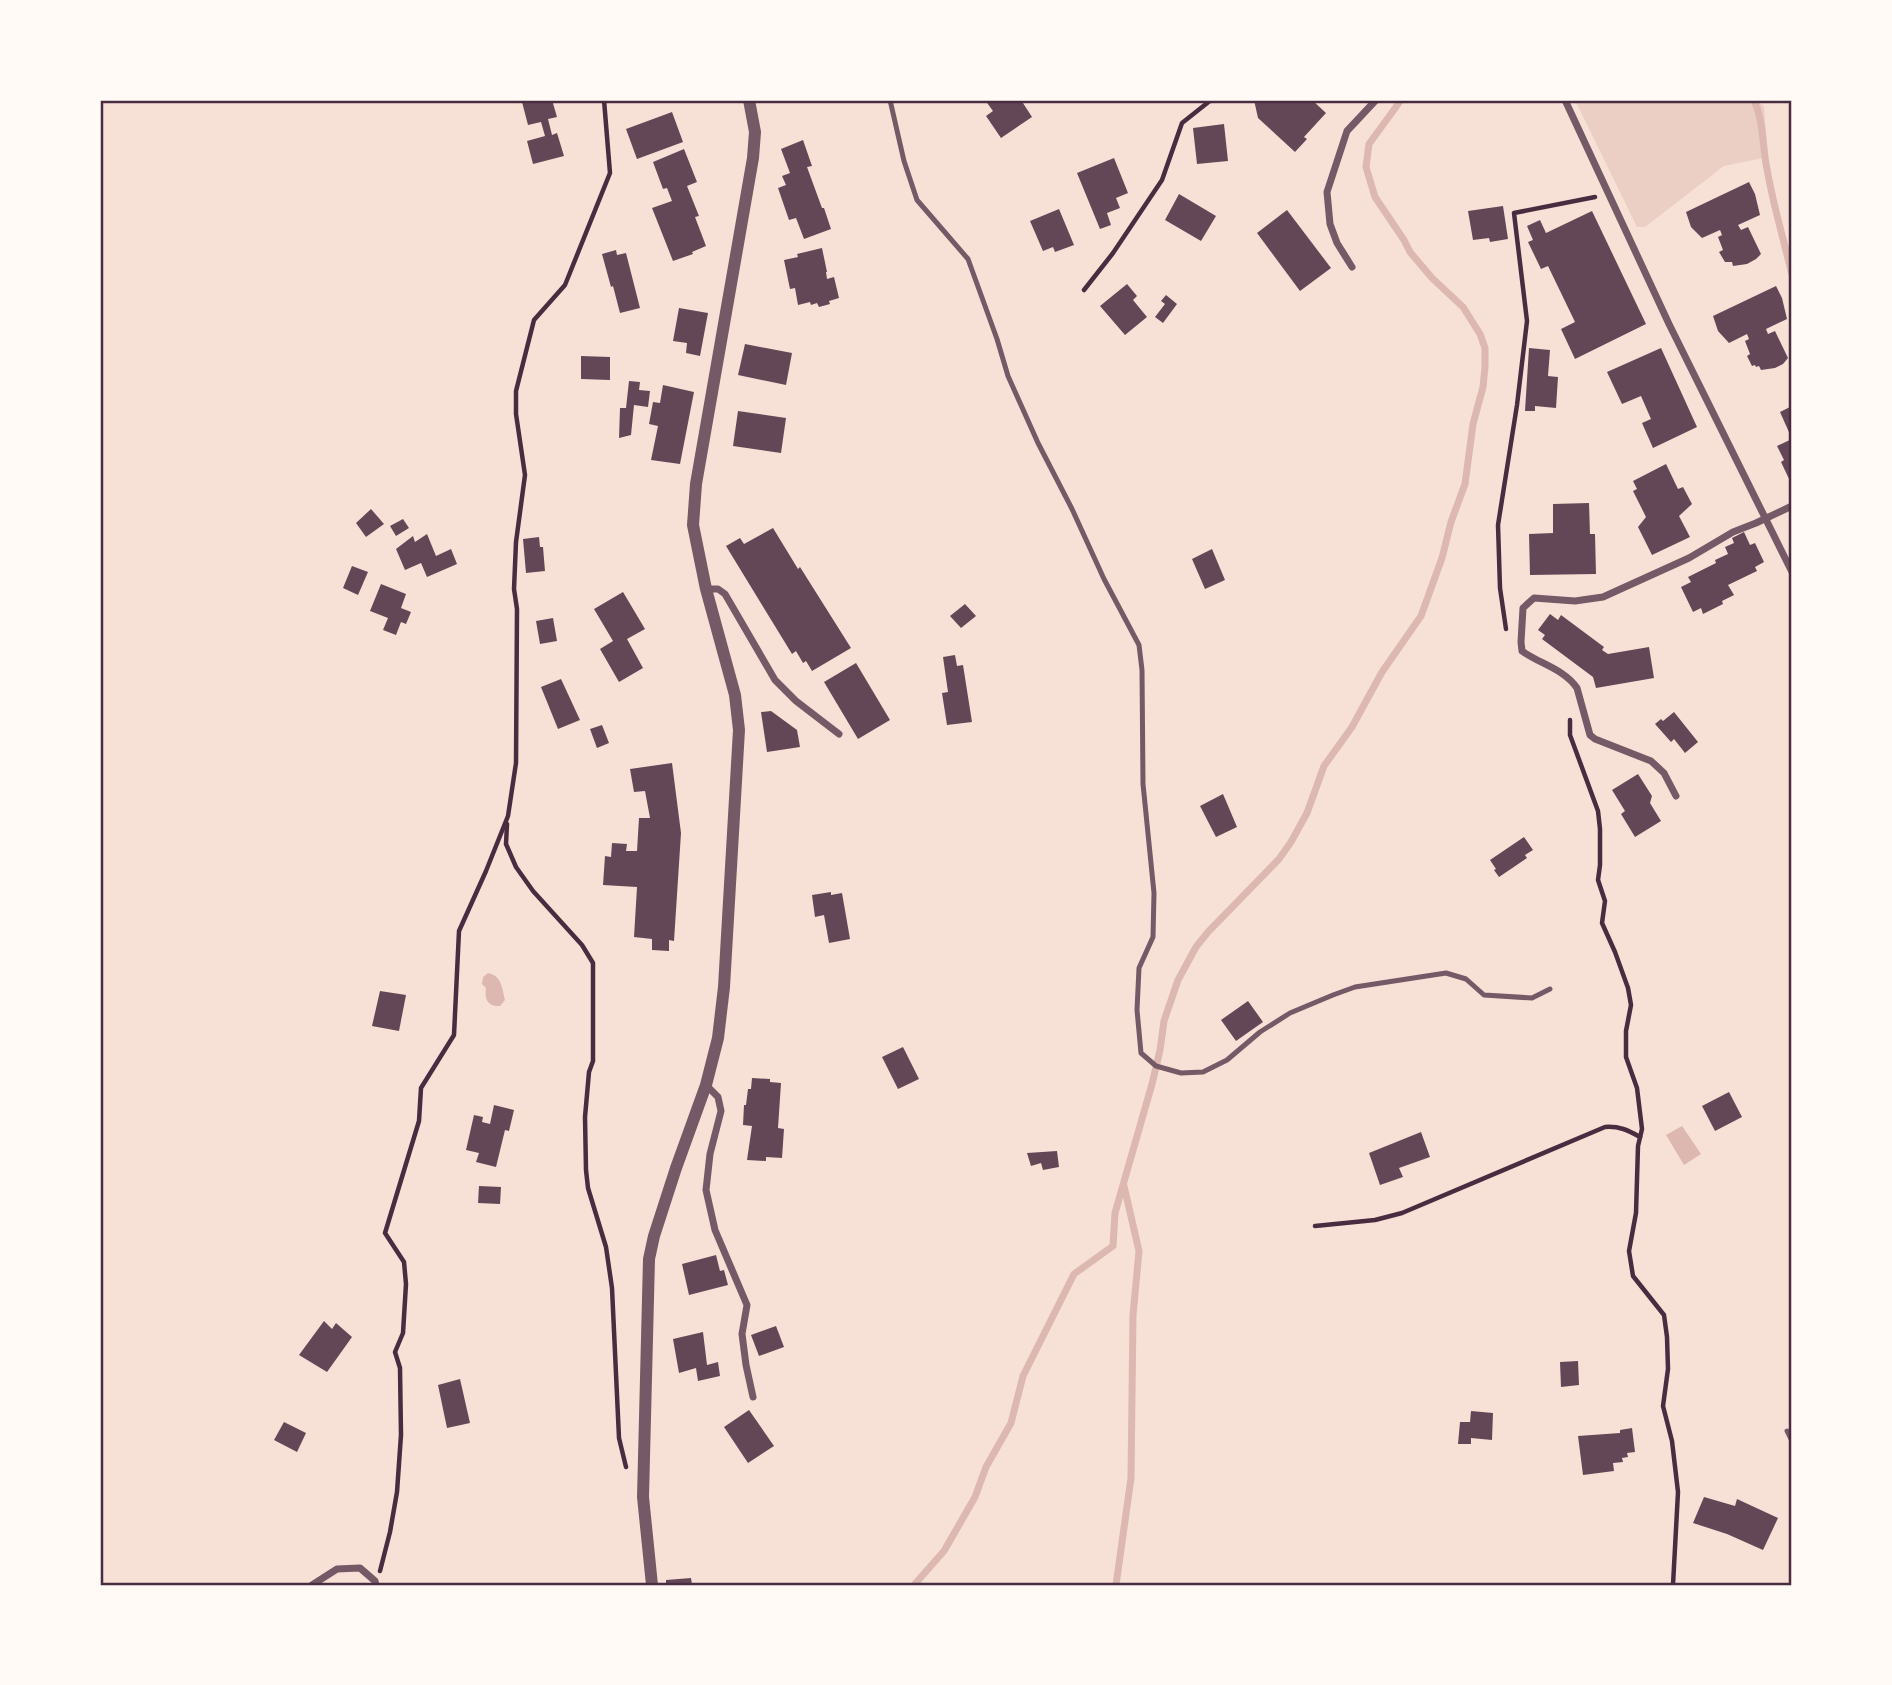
<svg xmlns="http://www.w3.org/2000/svg" width="1892" height="1685" font-family="'Exo 2',sans-serif">
<style>
.green{fill:#ebcfc5}
.water{fill:#dcb8b0}
.lines{fill:none;stroke-linecap:round;stroke-linejoin:round}
.stream{stroke:#dcb8b0;stroke-width:7}
.building{fill:#644757}
.path{stroke:#4a2c40;stroke-width:4.5}
.service{stroke:#755966;stroke-width:5}
.minor{stroke:#755966;stroke-width:7}
.tertiary{stroke:#755966;stroke-width:12}
.neatline{fill:none;stroke:#4a2c40;stroke-width:2.5}
</style>
<rect width="100%" height="100%" fill="#f7e1d7"/>
<polygon class="green" points="1575,100 1756,100 1764,106 1768,157 1724,166 1645,227 1637,227"/>
<g class="water">
<path d="M488 973C502 976 502 988 505 1000L500 1006C488 1007 484 999 486 988L482 984 483 977Z"/>
<polygon points="1682,1126 1701,1154 1684,1165 1666,1135"/>
</g>
<g class="lines">
<g class="stream">
<path d="M1754 100C1764 122 1762 145 1767 169 1773 205 1784 240 1792 275"/>
<polyline points="914,1585 944,1551 975,1497 986,1467 1011,1423 1023,1376 1074,1274 1113,1246 1115,1213 1152,1084 1160,1050 1164,1021 1178,980 1196,947 1208,932 1279,859 1291,842 1307,813 1324,766 1352,727 1382,672 1421,616 1442,558 1451,522 1465,484 1473,424 1483,387 1485,367 1485,348 1480,334 1463,307 1432,278 1410,252 1404,240 1375,197 1366,167 1369,144 1401,100"/>
<polyline points="1116,1585 1131,1478 1133,1315 1139,1251 1124,1186"/>
</g>
</g>
<g class="building">
<polygon points="531,100 552,100 557,117 548,119 552,135 557,133 564,156 533,164 527,141 545,136 541,122 528,125 522,102"/>
<polygon points="985,100 1021,100 1032,117 1001,138 986,116 993,111"/>
<polygon points="1254,100 1312,100 1326,113 1304,137 1307,139 1295,152 1258,118"/>
<polygon points="672,112 683,142 637,159 626,129"/>
<polygon points="1224,124 1228,161 1197,164 1193,128"/>
<polygon points="803,140 812,166 807,167 822,208 824,208 831,229 804,239 796,218 789,220 778,188 786,185 782,176 790,173 781,149"/>
<polygon points="684,149 697,182 687,186 699,216 695,217 706,246 692,252 693,254 673,261 652,208 672,201 667,188 663,189 653,162"/>
<polygon points="1114,158 1128,193 1116,198 1120,208 1107,213 1111,225 1100,229 1077,173"/>
<polygon points="1749,182 1755,194 1760,215 1738,225 1741,230 1748,227 1761,254 1756,259 1747,264 1733,266 1732,262 1725,262 1719,252 1723,250 1718,237 1722,235 1720,230 1702,238 1691,227 1686,212"/>
<polygon points="1179,194 1216,216 1201,241 1165,220"/>
<polygon points="1503,206 1508,239 1490,242 1489,238 1473,240 1468,211"/>
<polygon points="1059,209 1074,245 1055,252 1053,247 1043,251 1030,221"/>
<polygon points="1287,210 1331,268 1300,291 1257,233"/>
<polygon points="1592,211 1646,324 1575,359 1561,329 1575,322 1548,266 1541,269 1528,242 1533,240 1527,226 1540,220 1546,233"/>
<polygon points="822,248 827,272 826,272 827,279 834,277 839,298 829,301 830,304 819,307 817,303 811,305 810,302 798,305 795,288 790,289 784,260 798,257 797,254"/>
<polygon points="616,250 617,255 626,253 640,308 620,313 613,286 611,287 602,254"/>
<polygon points="1127,284 1137,296 1133,300 1147,317 1125,335 1100,306"/>
<polygon points="1776,286 1782,298 1787,319 1766,329 1768,334 1775,331 1788,358 1783,364 1775,368 1761,370 1759,366 1756,367 1755,365 1752,366 1747,356 1750,354 1745,341 1749,339 1747,334 1729,343 1718,331 1713,316"/>
<polygon points="1166,295 1177,304 1163,323 1155,317 1165,304 1161,301"/>
<polygon points="679,308 708,313 700,356 686,353 687,343 673,341"/>
<polygon points="745,344 792,353 786,385 738,375"/>
<polygon points="1529,348 1550,350 1548,376 1558,377 1556,408 1535,406 1535,411 1525,411"/>
<polygon points="1661,348 1697,427 1653,448 1642,423 1651,419 1641,396 1622,404 1607,372"/>
<polygon points="581,356 610,357 610,380 581,379"/>
<polygon points="629,381 640,382 639,390 650,391 648,407 634,405 631,435 619,438 620,408 626,408"/>
<polygon points="663,385 694,392 680,464 651,460 658,426 649,424 653,402 660,403"/>
<polygon points="1792,406 1792,439 1780,412"/>
<polygon points="738,411 786,418 781,453 733,446"/>
<polygon points="1792,439 1792,480 1790,481 1781,462 1784,460 1777,446"/>
<polygon points="1666,464 1678,489 1683,487 1692,504 1679,516 1690,537 1652,555 1638,527 1646,517 1633,491 1637,489 1633,481"/>
<polygon points="1589,503 1590,534 1595,534 1596,574 1530,575 1529,534 1553,533 1553,504"/>
<polygon points="371,509 384,524 366,537 356,523"/>
<polygon points="403,519 409,528 396,536 390,526"/>
<polygon points="773,528 798,569 800,567 851,648 812,671 806,661 803,663 796,651 792,654 726,546 740,538 744,544"/>
<polygon points="1744,532 1750,545 1755,543 1764,562 1755,567 1757,571 1728,585 1734,595 1722,601 1723,604 1703,614 1701,608 1693,612 1681,587 1691,582 1688,577 1716,563 1715,560 1728,554 1725,547 1734,543 1732,538"/>
<polygon points="427,534 436,556 451,549 457,564 427,577 421,563 405,570 396,549 413,536 415,542"/>
<polygon points="539,537 540,547 543,547 545,571 526,573 523,539"/>
<polygon points="1212,549 1225,580 1205,589 1192,559"/>
<polygon points="352,566 368,572 358,595 343,588"/>
<polygon points="381,584 406,594 401,608 411,612 406,624 401,622 396,635 383,630 388,618 370,611"/>
<polygon points="623,592 645,629 627,639 643,668 619,682 600,649 613,641 594,609"/>
<polygon points="965,604 976,616 961,628 950,616"/>
<polygon points="1550,614 1558,620 1561,615 1604,647 1602,650 1608,654 1649,647 1654,678 1596,688 1593,677 1542,639 1545,635 1538,630"/>
<polygon points="553,618 557,641 540,644 536,621"/>
<polygon points="955,655 957,666 963,665 972,722 947,725 942,693 948,692 943,657"/>
<polygon points="856,663 890,720 858,739 824,682"/>
<polygon points="561,679 580,720 558,729 541,687"/>
<polygon points="771,711 797,730 800,747 767,752 761,712"/>
<polygon points="1674,712 1698,742 1685,753 1674,739 1671,742 1655,724 1661,719 1663,721"/>
<polygon points="602,725 609,743 597,748 590,729"/>
<polygon points="672,763 681,833 674,941 669,940 669,951 652,950 652,939 634,937 637,887 603,885 605,856 611,857 612,843 627,844 626,851 637,851 639,818 650,818 645,791 634,792 630,769"/>
<polygon points="1638,774 1652,796 1650,803 1661,821 1635,837 1621,814 1625,811 1612,790"/>
<polygon points="1223,794 1237,827 1216,837 1200,806"/>
<polygon points="1524,837 1533,850 1525,855 1527,858 1499,877 1494,870 1496,869 1490,860"/>
<polygon points="831,892 831,895 842,893 850,939 829,943 824,915 815,917 812,895"/>
<polygon points="380,991 406,995 399,1031 372,1026"/>
<polygon points="1248,1001 1263,1022 1236,1041 1221,1020"/>
<polygon points="903,1047 919,1079 898,1089 882,1057"/>
<polygon points="752,1078 770,1079 770,1082 781,1083 778,1128 784,1129 782,1158 766,1157 766,1161 747,1160 752,1126 743,1125 744,1105 746,1105 748,1089 751,1089"/>
<polygon points="1729,1092 1742,1117 1715,1131 1702,1106"/>
<polygon points="494,1105 514,1110 509,1131 505,1130 496,1167 476,1162 479,1153 466,1150 474,1115 483,1117 482,1122 490,1124"/>
<polygon points="1421,1132 1430,1157 1399,1168 1403,1177 1380,1185 1369,1153"/>
<polygon points="1057,1151 1059,1167 1043,1170 1041,1163 1031,1166 1027,1153"/>
<polygon points="479,1186 501,1187 500,1204 478,1203"/>
<polygon points="716,1255 720,1271 724,1270 728,1285 689,1295 682,1264"/>
<polygon points="324,1321 332,1329 336,1323 352,1337 327,1372 299,1355"/>
<polygon points="776,1326 784,1347 759,1356 751,1335"/>
<polygon points="703,1332 707,1365 718,1362 720,1376 698,1381 696,1368 679,1373 673,1339"/>
<polygon points="1578,1361 1579,1385 1561,1387 1560,1362"/>
<polygon points="460,1379 470,1423 447,1428 438,1385"/>
<polygon points="749,1410 774,1446 748,1463 724,1427"/>
<polygon points="1471,1411 1493,1413 1492,1440 1471,1438 1471,1444 1458,1444 1460,1422 1470,1422"/>
<polygon points="284,1422 306,1433 297,1452 274,1440"/>
<polygon points="1632,1428 1635,1452 1627,1453 1628,1457 1622,1458 1623,1462 1613,1463 1614,1471 1583,1475 1578,1436 1620,1433 1620,1430"/>
<polygon points="1704,1497 1735,1506 1737,1499 1778,1518 1763,1550 1727,1534 1693,1523"/>
<polygon points="691,1578 692,1585 666,1585 666,1580"/>
</g>
<g class="lines">
<g class="path">
<polyline points="1084,290 1113,253 1162,180 1182,123 1211,100"/>
<polyline points="1506,629 1500,588 1498,525 1517,405 1527,321 1514,213 1595,197"/>
<polyline points="1570,720 1570,735 1598,811 1600,829 1600,865 1598,880 1605,901 1602,923 1615,952 1628,988 1631,1005 1626,1031 1626,1057 1637,1088 1642,1129 1638,1146 1636,1213 1629,1251 1633,1276 1664,1315 1667,1337 1668,1369 1663,1406 1672,1441 1678,1492 1673,1585"/>
<polyline points="507,824 506,844 516,867 533,891 582,945 593,963 593,1061 589,1072 585,1117 586,1170 588,1188 606,1247 612,1288 619,1438 626,1467"/>
<path d="M1315 1226 1375 1220 1402 1213 1605 1127C1619 1126 1628 1130 1640 1137"/>
<polyline points="380,1571 390,1532 397,1492 401,1435 400,1368 395,1352 403,1333 406,1284 404,1262 385,1233 419,1121 421,1088 454,1035 459,931 486,871 508,816 516,763 517,609 514,589 516,542 525,475 516,414 516,391 534,320 565,285 610,173 604,100"/>
</g>
<g class="service">
<polyline points="890,100 904,161 917,200 968,259 997,339 1008,376 1038,443 1072,509 1104,579 1139,645 1142,670 1143,784 1154,893 1153,937 1139,968 1137,1010 1141,1053 1156,1066 1181,1073 1203,1072 1227,1060 1260,1032 1290,1013 1333,995 1355,987 1446,973 1466,979 1484,995 1532,998 1550,989"/>
<polyline points="1787,1431 1792,1441"/>
</g>
<g class="minor">
<polyline points="1565,100 1669,324 1792,572"/>
<polyline points="1352,267 1337,243 1330,224 1327,192 1347,131 1376,100"/>
<polyline points="706,589 718,589 725,594 775,680 796,701 839,734"/>
<path d="M1676 796 1664 773 1651 761 1595 739 1590 735 1577 688C1564 669 1540 664 1522 651L1521 642 1523 608 1534 598 1575 601 1603 597 1689 558 1733 532 1756 523 1792 506"/>
<polyline points="706,1085 718,1097 721,1111 710,1154 706,1190 715,1230 747,1305 742,1334 746,1365 753,1397"/>
<polyline points="312,1585 337,1569 360,1568 375,1581 376,1585"/>
</g>
<polyline class="tertiary" points="652,1585 643,1497 649,1259 654,1236 676,1168 706,1085 718,1038 724,987 739,730 735,695 706,589 693,525 696,484 753,158 755,132 749,100"/>
</g>
<rect width="1892" height="1685" fill="none" stroke="#fffaf5" stroke-width="203"/>
<rect x="102" y="102" width="1688" height="1482" class="neatline"/>
</svg>
